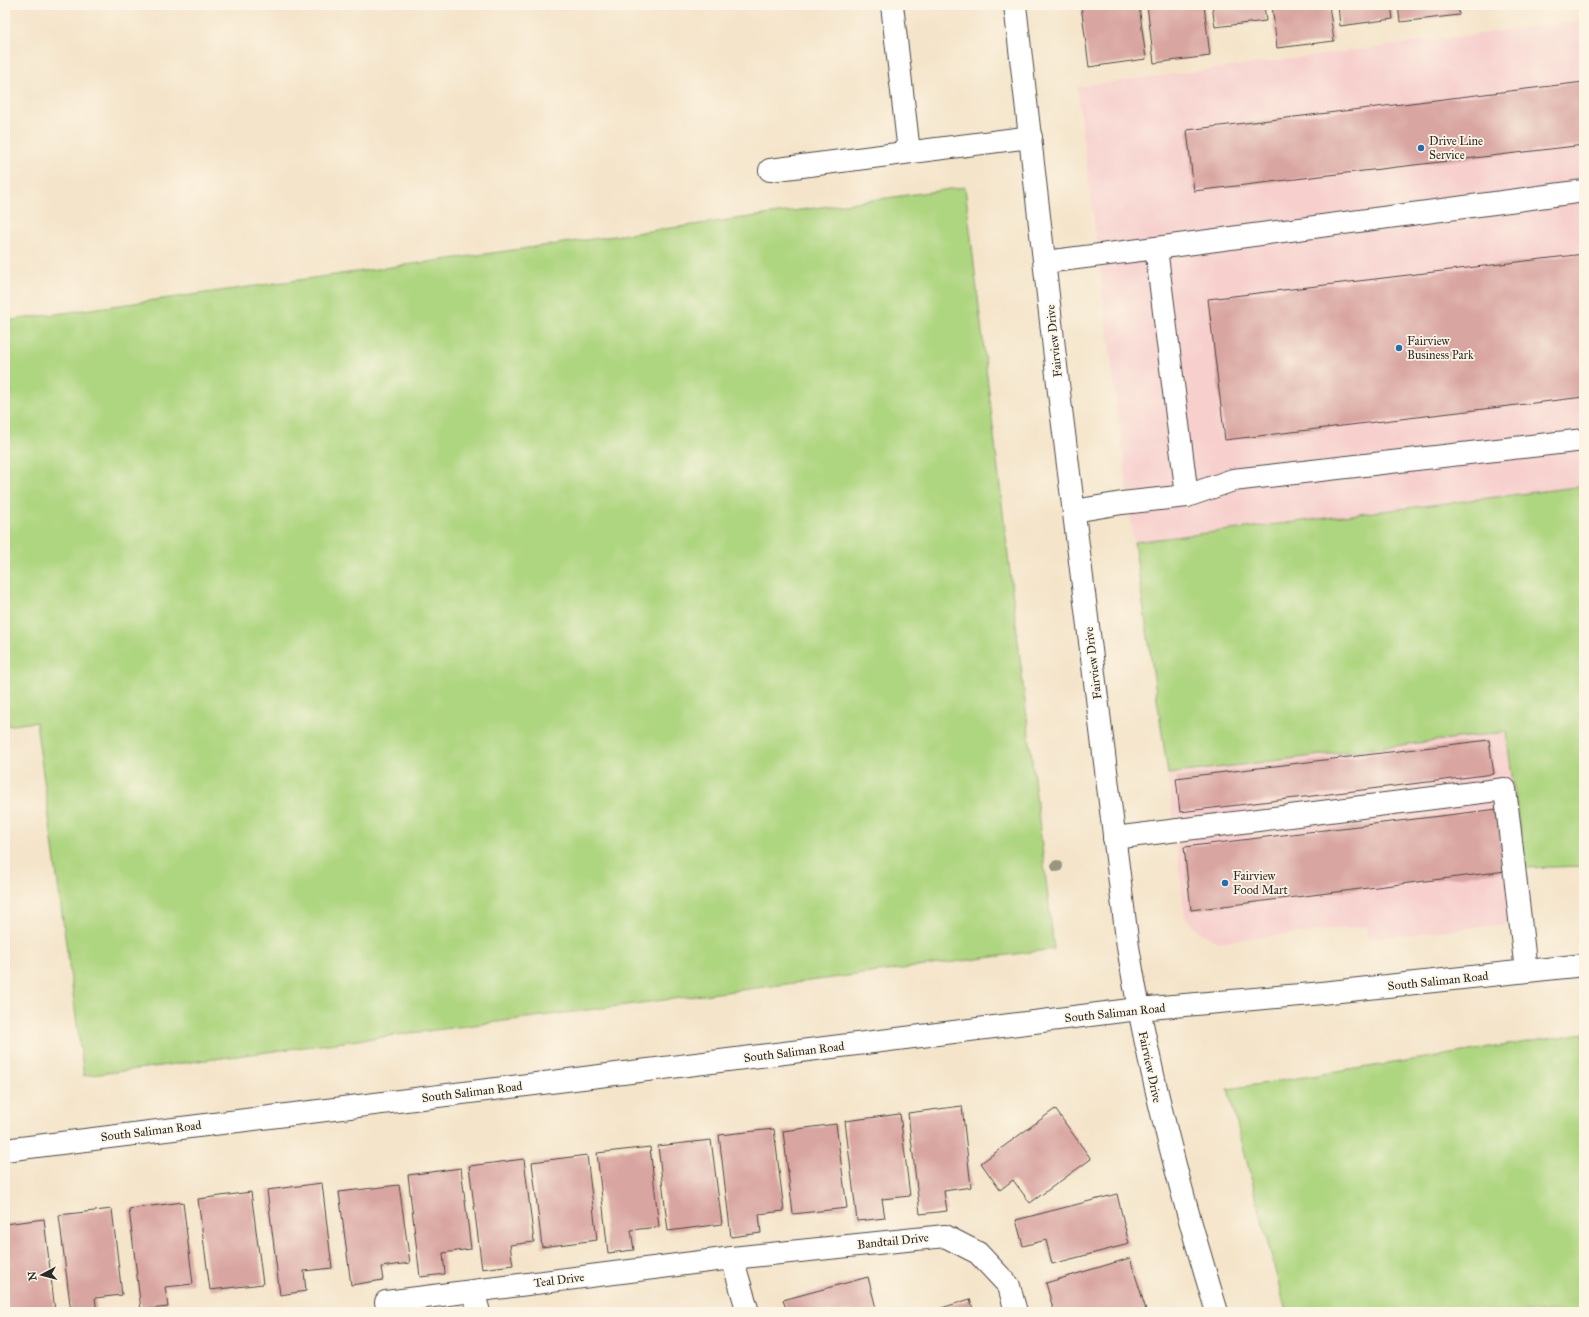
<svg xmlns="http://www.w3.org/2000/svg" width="1589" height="1317" font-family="'IM FELL Great Primer',serif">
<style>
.built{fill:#f7d0ce}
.green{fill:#aed57f;stroke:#6c8055}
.building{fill:#d9a5a1}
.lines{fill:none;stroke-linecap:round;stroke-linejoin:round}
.minor-casing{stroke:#494743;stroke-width:24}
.major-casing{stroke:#494743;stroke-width:24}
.minor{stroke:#fff;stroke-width:22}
.major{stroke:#fff;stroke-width:22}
.tree{fill:#98967e}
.poi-dot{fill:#1f6fb2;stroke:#fcf5e5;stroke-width:1.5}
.labels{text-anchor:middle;stroke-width:3.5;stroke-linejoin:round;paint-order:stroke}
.poi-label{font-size:12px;fill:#2b2b2b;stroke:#fcf5e5;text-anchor:start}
.street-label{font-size:12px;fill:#2b2b2b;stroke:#fcf5e5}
</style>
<rect width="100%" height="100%" fill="#fcf5e5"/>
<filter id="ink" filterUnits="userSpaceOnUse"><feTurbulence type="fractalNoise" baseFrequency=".025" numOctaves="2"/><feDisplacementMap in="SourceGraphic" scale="8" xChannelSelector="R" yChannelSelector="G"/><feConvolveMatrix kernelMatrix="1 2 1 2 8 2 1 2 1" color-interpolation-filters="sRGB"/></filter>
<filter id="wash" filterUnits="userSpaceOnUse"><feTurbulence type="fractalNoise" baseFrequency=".012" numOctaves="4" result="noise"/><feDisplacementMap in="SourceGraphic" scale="16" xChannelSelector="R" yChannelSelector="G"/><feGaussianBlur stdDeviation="0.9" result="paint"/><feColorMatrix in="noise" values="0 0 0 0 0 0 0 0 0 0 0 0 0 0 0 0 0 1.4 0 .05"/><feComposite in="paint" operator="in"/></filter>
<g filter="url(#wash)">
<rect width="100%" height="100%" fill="#f4e4c9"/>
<g class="built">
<polygon points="1584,20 1584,486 1134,542 1077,87"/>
<polygon points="1506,732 1532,921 1368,939 1366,926 1218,942 1195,929 1185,917 1168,774"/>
</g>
<g class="green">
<polygon points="965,187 1054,949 84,1076 36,722 5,726 5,396 11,394 5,344 5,321"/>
<polygon points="1584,486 1584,866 1525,868 1506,732 1168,774 1134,542"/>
<polygon points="1584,1033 1584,1312 1286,1312 1228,1089"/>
</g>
<g id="blocks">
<g class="building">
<polygon points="1081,5 1139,5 1146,59 1089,67"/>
<polygon points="1147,5 1204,5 1210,56 1154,63"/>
<polygon points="1212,5 1264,5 1266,21 1215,27"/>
<polygon points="1272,5 1329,5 1334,41 1277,48"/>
<polygon points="1338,5 1391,5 1393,19 1340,26"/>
<polygon points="1398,5 1458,5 1459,15 1400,22"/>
<polygon points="1584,82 1584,145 1194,191 1187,130"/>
<polygon points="1584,254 1584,397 1225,440 1208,299"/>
<polygon points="1489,740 1494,774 1180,812 1176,778"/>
<polygon points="1498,809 1506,871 1191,910 1184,847"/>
<polygon points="962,1106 971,1187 944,1191 947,1211 920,1214 908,1113"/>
<polygon points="1055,1109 1091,1159 1030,1203 1013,1180 1000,1190 981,1163"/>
<polygon points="900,1114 910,1196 882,1199 885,1218 857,1221 845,1121"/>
<polygon points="836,1124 847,1208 793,1214 783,1131"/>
<polygon points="774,1129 784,1211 759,1214 761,1233 731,1237 719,1135"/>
<polygon points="711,1140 722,1224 668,1231 658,1146"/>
<polygon points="650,1147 659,1227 631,1230 634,1250 608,1253 597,1153"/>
<polygon points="587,1155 597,1240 542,1247 532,1162"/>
<polygon points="524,1159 534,1242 510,1245 513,1265 482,1269 469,1166"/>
<polygon points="461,1168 471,1249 443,1253 445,1274 420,1277 408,1175"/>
<polygon points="322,1183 332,1268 304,1271 306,1291 280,1295 267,1190"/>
<polygon points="399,1185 410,1263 381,1267 383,1280 351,1285 339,1192"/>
<polygon points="251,1192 263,1284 210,1290 198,1199"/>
<polygon points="1117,1194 1129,1244 1052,1264 1046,1240 1023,1246 1016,1220"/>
<polygon points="183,1202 193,1284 165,1287 168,1307 141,1310 129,1209"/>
<polygon points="112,1209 122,1295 95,1298 97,1312 71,1312 59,1215"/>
<polygon points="44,1219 55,1311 5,1312 5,1224"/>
<polygon points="1130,1258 1146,1310 1141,1312 1054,1312 1046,1283"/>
<polygon points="868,1277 877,1312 787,1312 783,1300"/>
<polygon points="970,1299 974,1312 929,1312"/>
<polygon points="600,1308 601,1312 586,1312"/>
</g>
</g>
</g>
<g filter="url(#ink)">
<use href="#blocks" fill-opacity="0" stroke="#494743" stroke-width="1"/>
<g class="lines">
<defs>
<g id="minor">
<polyline points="892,5 909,152"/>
<polyline points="770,170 1031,137"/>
<polyline points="1156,248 1584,191"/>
<polyline points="1045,262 1156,248 1187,496 1122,503 1074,511"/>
<polyline points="1187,496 1233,480 1584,440"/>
<polyline points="1114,838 1505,789 1526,971"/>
<polyline points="1138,1009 1312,994 1584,965"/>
<polyline points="732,1258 748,1312"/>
<polyline points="473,1291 479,1312"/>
<polyline points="386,1302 732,1258 945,1236 978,1253 1009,1286 1016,1312"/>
</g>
<g id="major">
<path d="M1015 5 1060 401 1128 947C1148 1071 1180 1192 1217 1312"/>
<polyline points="5,1150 1138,1009"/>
</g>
</defs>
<use href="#minor" class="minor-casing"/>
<use href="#major" class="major-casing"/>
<use href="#minor" class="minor"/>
<use href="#major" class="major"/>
</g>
<circle class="tree" cx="1057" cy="866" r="6"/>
</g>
<g class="poi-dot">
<circle cx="1421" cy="148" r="4"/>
<circle cx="1399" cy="348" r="4"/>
<circle cx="1225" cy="883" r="4"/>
</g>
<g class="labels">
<g class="poi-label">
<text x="1429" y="145">Drive Line<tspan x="1429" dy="14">Service</tspan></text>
<text x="1407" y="345">Fairview<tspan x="1407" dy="14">Business Park</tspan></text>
<text x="1233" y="880">Fairview<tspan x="1233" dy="14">Food Mart</tspan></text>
</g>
<g class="street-label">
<text transform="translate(1054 341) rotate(-96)" y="4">Fairview Drive</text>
<text transform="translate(1093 663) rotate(-97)" y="4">Fairview Drive</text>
<text transform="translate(1438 981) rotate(-6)" y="4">South Saliman Road</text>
<text transform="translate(1115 1013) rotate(-6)" y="4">South Saliman Road</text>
<text transform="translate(794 1052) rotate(-7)" y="4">South Saliman Road</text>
<text transform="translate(1150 1067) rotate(78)" y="4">Fairview Drive</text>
<text transform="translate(472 1092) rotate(-7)" y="4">South Saliman Road</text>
<text transform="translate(151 1131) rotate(-7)" y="4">South Saliman Road</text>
<text transform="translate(893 1241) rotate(-6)" y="4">Bandtail Drive</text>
<text transform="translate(559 1280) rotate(-7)" y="4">Teal Drive</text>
</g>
</g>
<rect width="1589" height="1317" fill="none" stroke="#fcf5e5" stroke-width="20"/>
<g transform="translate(42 1275) rotate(263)" stroke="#fcf5e5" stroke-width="3" paint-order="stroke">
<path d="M0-3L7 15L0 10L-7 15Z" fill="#2b2b2b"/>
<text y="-6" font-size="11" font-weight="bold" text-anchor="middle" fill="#2b2b2b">N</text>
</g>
</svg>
